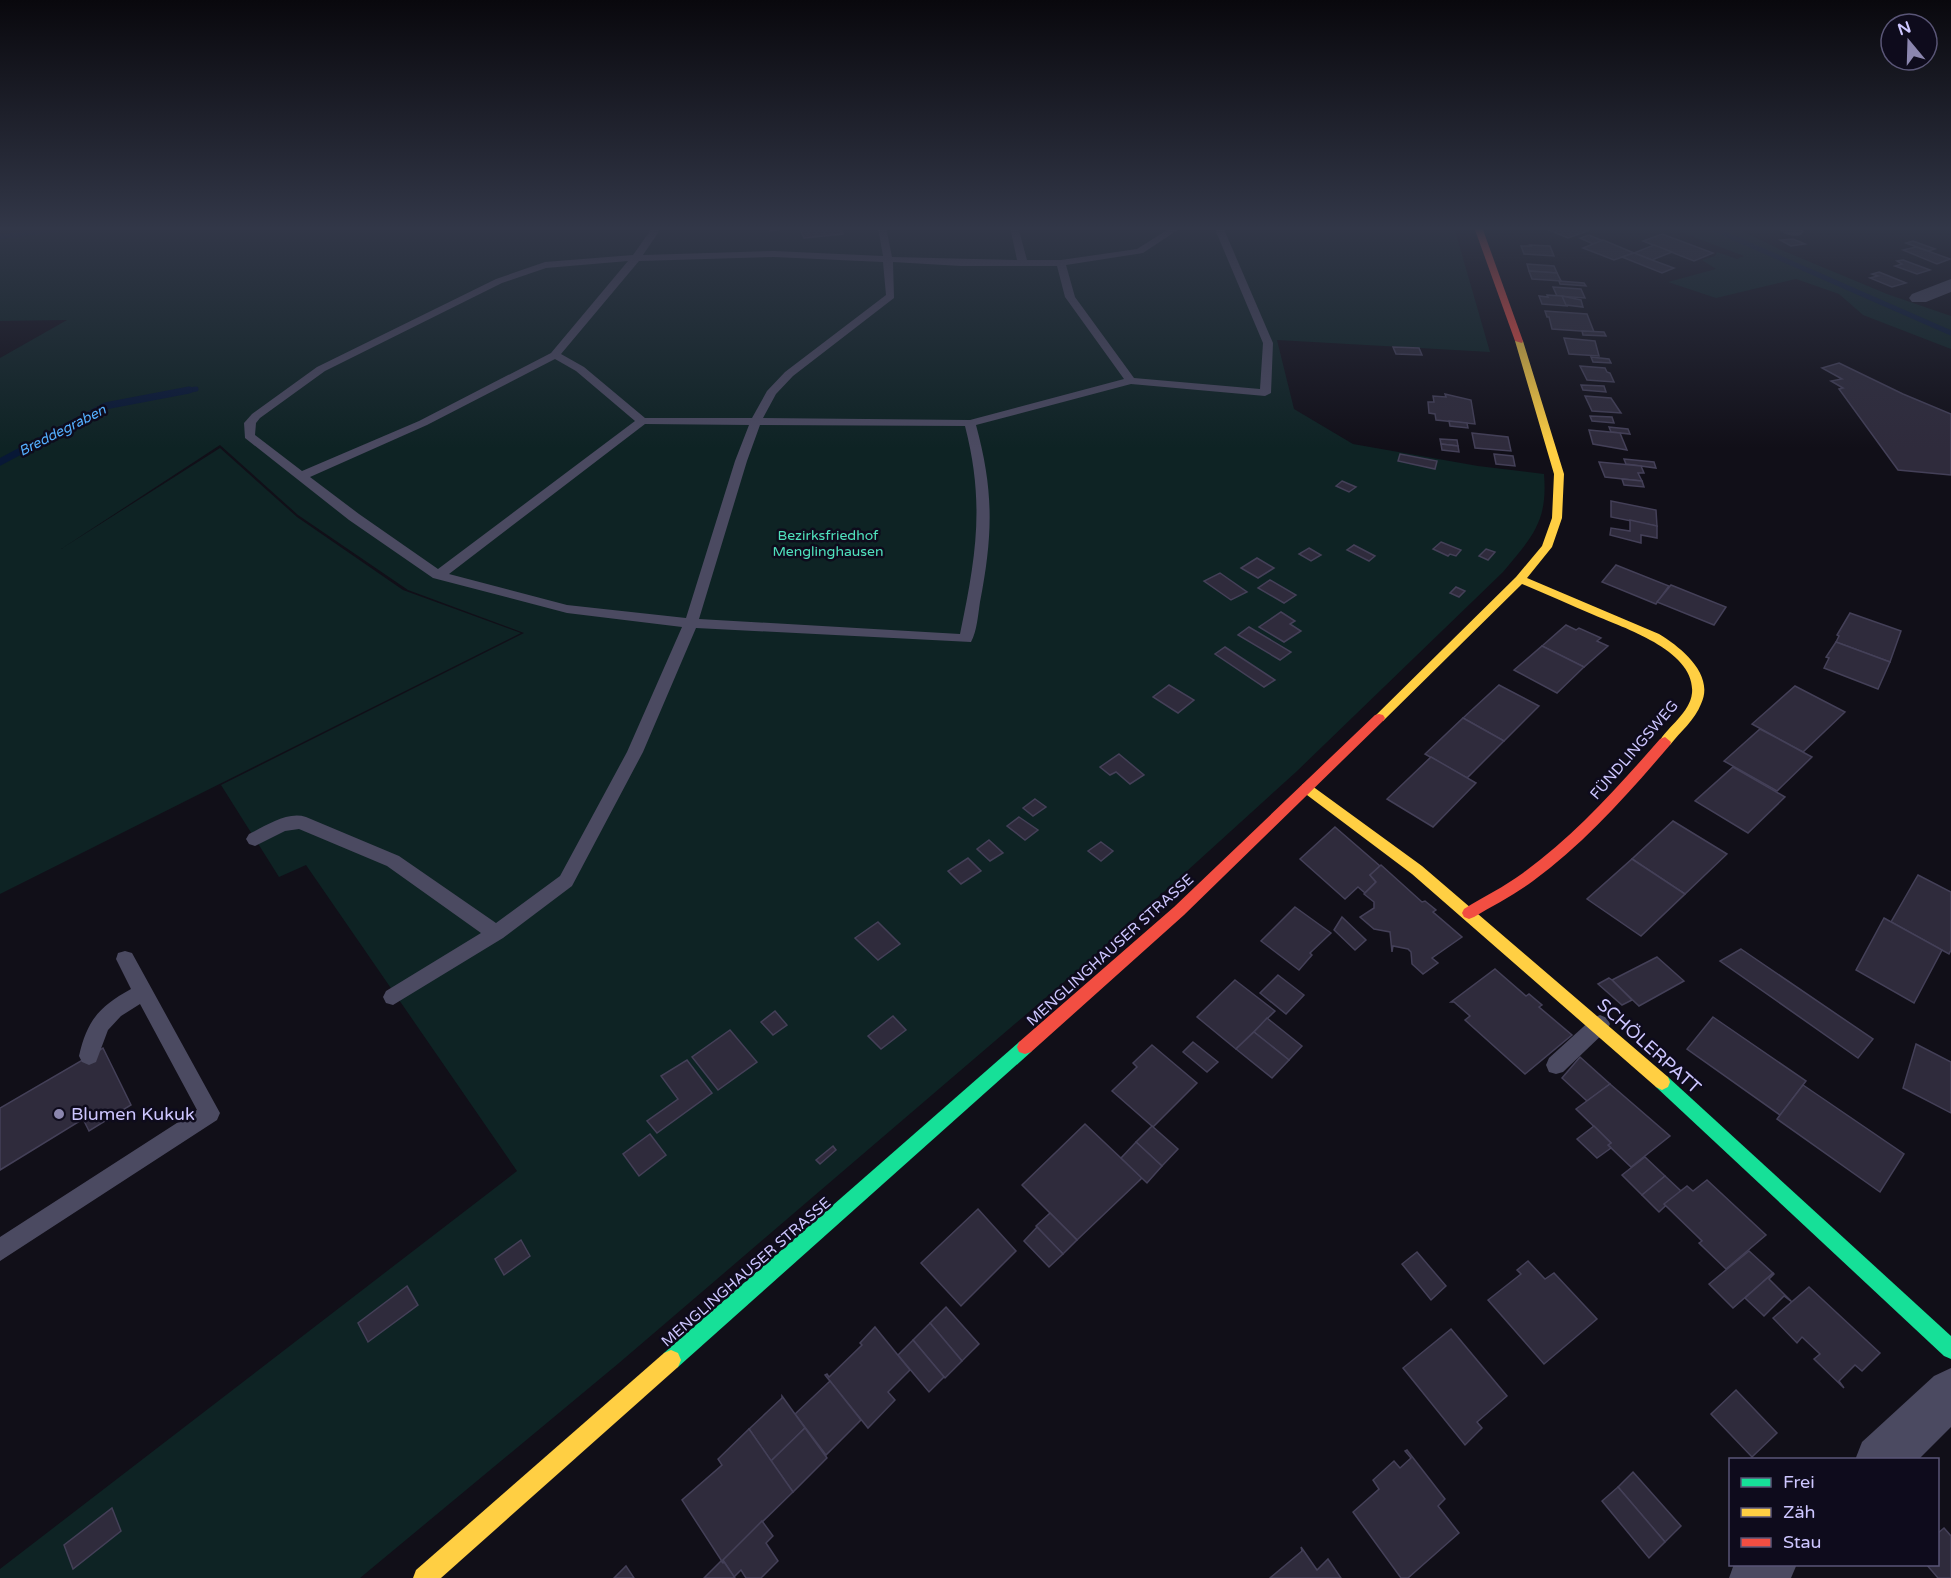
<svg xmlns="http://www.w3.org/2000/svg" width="1951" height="1578" font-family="'Varela Round',sans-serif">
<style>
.green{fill:#0e2324}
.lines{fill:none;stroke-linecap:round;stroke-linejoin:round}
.stream-far1{stroke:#081836;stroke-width:5}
.stream{stroke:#081836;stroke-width:7}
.building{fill:#2f2b3c;stroke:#444058;stroke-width:1.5}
.lane{fill:#4b4a61;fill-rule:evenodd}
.street{fill:#4b4a61;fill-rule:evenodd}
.fast{fill:#16e098;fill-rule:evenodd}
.slow{fill:#ffcf43;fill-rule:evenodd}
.jam{fill:#f24e42;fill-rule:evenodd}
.poi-dot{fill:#8b86ae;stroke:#0e0b1c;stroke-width:2}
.labels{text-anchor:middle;stroke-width:5;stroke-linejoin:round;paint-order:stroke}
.far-water-label{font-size:14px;font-style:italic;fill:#54afff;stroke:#0e0b1c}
.far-park-label{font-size:14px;fill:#50e1bd;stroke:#0e0b1c}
.street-label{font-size:15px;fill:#cdc6ff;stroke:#0e0b1c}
.near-street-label{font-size:18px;fill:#cdc6ff;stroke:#0e0b1c}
.near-poi-label{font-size:18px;fill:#cdc6ff;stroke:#0e0b1c;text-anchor:start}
</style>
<rect width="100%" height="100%" fill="#110f18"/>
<g class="green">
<path d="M78 227H1454L1490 352 1277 340 1294 409 1353 444 1478 466 1544 474C1548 522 1532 537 1503 572L1296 772 1078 970 619 1363 360 1578H0V1569L517 1171 306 865 279 877 221 785 524 633 408 590 298 515 220 445 61 549 220 448 297 517 403 590 521 633 0 894V358L67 320 0 321V237Z"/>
<polygon points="1667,227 1734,227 1779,249 1887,294 1951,316 1951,349 1863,315 1839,294 1796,279 1716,298 1668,282 1716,269 1702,260 1715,256 1717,252 1737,259 1744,256"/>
</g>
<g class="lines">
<g class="stream-far1">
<polyline points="1709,227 1951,333"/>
<polyline points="0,237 74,227"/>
<polyline points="181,392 196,389"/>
</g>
<polyline class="stream" points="0,462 105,406 189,390"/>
</g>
<g class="building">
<polygon points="768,227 840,227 843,234 804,238 799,227 770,231"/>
<polygon points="1542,227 1579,227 1588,231 1568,238"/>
<polygon points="1662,234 1713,253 1694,261 1643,241"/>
<polygon points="1589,235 1603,241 1593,244 1580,238"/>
<polygon points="1793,239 1805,244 1791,246 1780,240"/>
<polygon points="1603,240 1634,253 1614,260 1583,248"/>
<polygon points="1913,241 1935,249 1928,251 1906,243"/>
<polygon points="1530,245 1550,246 1554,256 1524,254 1521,246 1531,246"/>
<polygon points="1654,245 1672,252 1652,260 1634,253"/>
<polygon points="1916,247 1928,251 1950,259 1937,264 1903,250"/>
<polygon points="1634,253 1652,260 1674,268 1662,273 1622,257"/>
<polygon points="1903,260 1930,270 1917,274 1895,266 1902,264 1897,261"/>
<polygon points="1527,264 1554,266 1557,273 1529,271"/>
<polygon points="1529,271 1557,273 1561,281 1532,279"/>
<polygon points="1879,272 1906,283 1892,287 1870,278 1878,276 1872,274"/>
<polygon points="1559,281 1584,283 1586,286 1560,284"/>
<polygon points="1553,287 1581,289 1585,298 1557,296"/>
<polygon points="1547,295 1562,296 1567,306 1542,304 1539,296 1548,297"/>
<polygon points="1562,296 1581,300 1583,307 1566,305"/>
<polygon points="1545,311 1587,314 1594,332 1552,329 1549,317 1547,317"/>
<polygon points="1582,331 1604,332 1606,336 1583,335"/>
<polygon points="1564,338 1595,341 1599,356 1569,354"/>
<polygon points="1393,347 1419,348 1422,355 1396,354"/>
<polygon points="1591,357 1609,359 1611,363 1593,362"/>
<polygon points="1839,363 1903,394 1951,414 1951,475 1898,470 1839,389 1843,388 1831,381 1842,379 1822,368"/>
<polygon points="1580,366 1605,368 1607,372 1610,373 1614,382 1587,380"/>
<polygon points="1581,385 1604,386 1606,392 1583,390"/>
<polygon points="1445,394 1471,400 1475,424 1436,420 1435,414 1429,413 1428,402 1434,402 1433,396 1446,397"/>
<polygon points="1585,396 1611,398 1621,413 1592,411"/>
<polygon points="1590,416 1612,417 1614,423 1592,421"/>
<polygon points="1449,421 1467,423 1468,428 1450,426"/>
<polygon points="1609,427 1628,429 1630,434 1611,432"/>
<polygon points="1589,430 1620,433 1627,450 1593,444"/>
<polygon points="1472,433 1508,437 1511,451 1475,448"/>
<polygon points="1440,439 1457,440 1458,446 1441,444"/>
<polygon points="1441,444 1458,446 1459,452 1442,450"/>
<polygon points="1400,454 1437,461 1435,469 1398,461"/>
<polygon points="1494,454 1513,456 1515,466 1496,464"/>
<polygon points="1624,459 1654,462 1656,468 1626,464"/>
<polygon points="1599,462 1641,466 1644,473 1638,473 1642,481 1605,477"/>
<polygon points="1622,479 1642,481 1644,487 1624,485"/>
<polygon points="1342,481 1356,487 1349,492 1336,486"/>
<polygon points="1611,501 1656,510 1657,526 1611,517"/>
<polygon points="1630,520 1657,526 1657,538 1641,535 1641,543 1610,535 1611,528 1630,531"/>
<polygon points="1441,542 1461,550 1456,556 1450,554 1448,556 1433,549"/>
<polygon points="1354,545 1375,556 1369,561 1347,550"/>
<polygon points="1309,548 1321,555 1311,561 1299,554"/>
<polygon points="1486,549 1495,552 1488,560 1479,556"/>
<polygon points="1257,558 1274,568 1258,578 1241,568"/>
<polygon points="1616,565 1669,586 1656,604 1602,582"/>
<polygon points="1220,573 1247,592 1231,600 1204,581"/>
<polygon points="1270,580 1296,595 1284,603 1258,588"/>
<polygon points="1671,585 1726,607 1714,625 1657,602"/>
<polygon points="1456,587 1465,591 1459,597 1450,593"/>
<polygon points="1281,612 1295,621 1290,624 1301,631 1284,642 1259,627"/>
<polygon points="1850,613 1901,631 1890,662 1836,642 1839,636 1837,635"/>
<polygon points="1566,625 1576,630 1579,628 1601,638 1597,641 1608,646 1584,667 1542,646"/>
<polygon points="1249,627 1291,652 1280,660 1238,635"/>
<polygon points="1836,642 1890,662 1878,689 1824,668 1829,658 1826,657"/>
<polygon points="1542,646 1584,667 1557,693 1514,670"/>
<polygon points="1225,647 1275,680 1264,687 1215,654"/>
<polygon points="1169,685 1194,700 1178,713 1153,697"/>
<polygon points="1499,685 1539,706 1504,741 1463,718"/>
<polygon points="1795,686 1845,712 1803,752 1752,724"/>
<polygon points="1463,718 1504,741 1467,778 1425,754"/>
<polygon points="1760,729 1812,757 1777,791 1724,761"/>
<polygon points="1119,754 1144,775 1130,784 1116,772 1110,775 1100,767"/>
<polygon points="1431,757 1476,783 1433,827 1387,799"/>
<polygon points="1733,767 1785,797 1748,833 1695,801"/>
<polygon points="1035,799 1046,807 1033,816 1023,808"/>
<polygon points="1019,817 1038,830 1025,840 1007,826"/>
<polygon points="1673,821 1727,854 1685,894 1632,859"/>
<polygon points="1335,827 1380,866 1370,875 1376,882 1365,893 1358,887 1345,899 1300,859"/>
<polygon points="989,840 1003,853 990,861 977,849"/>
<polygon points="1101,842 1113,851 1101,861 1088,851"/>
<polygon points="968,858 981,871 961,884 948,871"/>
<polygon points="1632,859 1685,894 1641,936 1587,899"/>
<polygon points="1381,865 1422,902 1425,901 1436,910 1433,912 1462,937 1432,958 1438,963 1423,974 1412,964 1411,952 1408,949 1393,946 1392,952 1390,932 1374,929 1360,917 1374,908 1374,902 1364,894 1376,882 1370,875"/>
<polygon points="1918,875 1951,892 1951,950 1949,954 1891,922"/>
<polygon points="1295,907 1331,933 1310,953 1312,955 1299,970 1261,941"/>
<polygon points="1342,917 1366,940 1355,950 1334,930"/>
<polygon points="1884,918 1942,950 1914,1003 1856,970"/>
<polygon points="878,922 900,944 878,960 855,938"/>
<polygon points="1741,949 1873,1039 1858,1058 1720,961"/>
<polygon points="1657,957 1684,981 1639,1006 1612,980"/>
<polygon points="1495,969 1526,996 1529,994 1542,1005 1539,1007 1572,1035 1525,1074 1465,1020 1470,1016 1454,1002 1451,1002"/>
<polygon points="1278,975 1304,995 1286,1014 1260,993"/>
<polygon points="1609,978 1612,980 1632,1000 1622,1005 1598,984"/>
<polygon points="1235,980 1275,1011 1236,1049 1197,1017"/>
<polygon points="775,1011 787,1025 773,1035 761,1022"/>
<polygon points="893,1016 906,1030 881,1049 868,1036"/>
<polygon points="1713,1017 1806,1081 1780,1115 1687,1049"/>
<polygon points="1267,1018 1302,1046 1289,1060 1254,1032"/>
<polygon points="730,1030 757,1062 718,1090 692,1057"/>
<polygon points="1254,1032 1289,1060 1272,1078 1236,1049"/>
<polygon points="1193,1042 1218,1062 1207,1072 1183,1052"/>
<polygon points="1916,1044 1951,1062 1951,1113 1903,1088"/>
<polygon points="1152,1045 1197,1083 1153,1127 1112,1091 1137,1067 1133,1063"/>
<polygon points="103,1048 131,1105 89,1131 83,1119 0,1170 0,1108"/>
<polygon points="1580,1057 1610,1084 1587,1101 1562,1078"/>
<polygon points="687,1060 712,1093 657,1133 647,1121 678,1099 661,1076"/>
<polygon points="1610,1084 1670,1136 1631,1167 1608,1145 1611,1143 1576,1109"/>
<polygon points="1803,1085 1904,1154 1880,1192 1777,1119"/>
<polygon points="1085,1124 1142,1178 1077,1240 1022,1185"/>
<polygon points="1152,1126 1178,1149 1162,1166 1136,1142"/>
<polygon points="1594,1126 1611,1143 1608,1145 1611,1148 1597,1158 1577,1139"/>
<polygon points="650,1134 666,1155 639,1176 623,1154"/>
<polygon points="1136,1142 1162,1166 1147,1183 1121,1158"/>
<polygon points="833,1146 836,1150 820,1164 816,1160"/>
<polygon points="1645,1157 1665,1176 1642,1195 1622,1175"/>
<polygon points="1665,1176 1681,1191 1659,1212 1642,1195"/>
<polygon points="1707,1180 1766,1235 1726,1269 1699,1243 1702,1241 1664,1204 1687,1186 1693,1191"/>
<polygon points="978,1209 1016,1251 961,1306 921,1263"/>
<polygon points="1050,1213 1077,1240 1063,1254 1036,1226"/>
<polygon points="1037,1227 1063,1254 1049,1267 1024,1241"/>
<polygon points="521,1240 530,1256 504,1275 495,1259"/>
<polygon points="1749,1251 1773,1273 1733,1308 1709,1284"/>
<polygon points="1417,1252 1446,1286 1431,1300 1402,1264"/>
<polygon points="1528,1261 1545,1279 1554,1273 1597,1319 1544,1364 1488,1300 1521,1274 1517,1270"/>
<polygon points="1773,1273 1774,1274 1769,1279 1792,1302 1784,1296 1764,1316 1745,1298"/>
<polygon points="407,1286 418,1305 368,1342 358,1323"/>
<polygon points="1809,1287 1880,1353 1862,1371 1855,1365 1839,1381 1844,1388 1814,1359 1820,1354 1802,1337 1797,1343 1773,1318"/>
<polygon points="946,1307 979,1344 962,1361 930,1323"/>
<polygon points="930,1323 962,1361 945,1378 913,1340"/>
<polygon points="875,1327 910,1370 888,1392 895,1400 868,1428 825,1375 827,1374 829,1377 862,1345 860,1343"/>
<polygon points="1451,1329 1507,1396 1477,1422 1482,1428 1465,1445 1403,1368"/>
<polygon points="913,1340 944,1377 929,1392 898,1355"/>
<polygon points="830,1381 861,1420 826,1455 795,1414"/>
<polygon points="1736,1390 1777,1433 1752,1457 1711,1414"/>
<polygon points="782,1396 805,1428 771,1461 749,1429 782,1398"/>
<polygon points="805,1428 827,1458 793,1492 771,1461"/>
<polygon points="749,1429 793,1492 723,1560 723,1563 682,1500 722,1465 718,1459"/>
<polygon points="1407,1450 1445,1499 1438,1506 1459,1533 1408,1578 1401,1578 1353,1512 1379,1489 1373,1480 1394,1461 1400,1468 1411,1458 1405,1451"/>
<polygon points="1633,1472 1681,1526 1665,1542 1618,1487"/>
<polygon points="1618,1487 1665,1542 1649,1558 1602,1501"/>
<polygon points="112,1508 121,1531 73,1569 64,1545"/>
<polygon points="762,1521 773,1536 766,1543 778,1561 761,1578 746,1578 741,1570 734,1577 723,1560"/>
<polygon points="1944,1528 1951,1536 1951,1578 1938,1578 1926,1564 1938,1564 1938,1533"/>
<polygon points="1301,1547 1317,1570 1328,1559 1341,1578 1270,1578 1302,1551"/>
<polygon points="721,1561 723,1563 724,1562 735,1578 704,1578"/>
<polygon points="626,1566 634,1578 614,1578"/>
</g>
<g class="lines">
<g class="lane">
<path d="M653 227H662L643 255 774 251 883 256 878 227H886L892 257 1017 260 1010 227H1018L1027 260H1061L1137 249 1172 227H1182L1143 253 1066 265 1075 297 1134 378 1260 389 1263 343 1214 227H1223L1273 343 1271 393 1265 396 1131 384 976 425C994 491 993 535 980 602 978 615 977 631 971 642L696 628 643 752 572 886 503 938 393 1005 386 1003 383 997 386 991 481 933 387 866 299 829 285 831 255 846 249 844 246 839 249 834C266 826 287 811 306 817L399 856 496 923 560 876 627 752 682 627 567 613 433 578 349 520 245 438 244 423 252 414 317 367 496 279 545 262 633 255ZM774 257 883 262 886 295 785 372 767 391 752 418H645L584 367 561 354 639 261ZM628 261 551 353 419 421 302 471 255 435 256 423 260 418 325 371 502 283 546 268ZM893 262 961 266H1057L1065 297 1124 379 970 420 763 418 776 394 793 376 894 298ZM555 359 576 371 635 421 438 569 359 514 310 477 427 425ZM645 424 749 425 735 461 686 618 567 605 449 574ZM760 425 965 426C985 504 976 557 960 634L699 619 747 461Z"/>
<path d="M125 951 132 953 220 1113 217 1120 0 1261V1237L197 1110 140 1004 121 1016 108 1030 96 1062 89 1065 82 1062 79 1056C87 1020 100 1006 131 989L116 959 118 953Z"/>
<polygon points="1600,1015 1607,1018 1610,1024 1607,1030 1563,1072 1556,1074 1549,1072 1546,1065 1549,1058 1593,1018"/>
</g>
<g class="street">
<path d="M1777 227H1801L1804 231 1801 235C1793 237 1783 235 1777 227Z"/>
<polygon points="1951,279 1951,292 1926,302 1912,302 1909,298 1912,294"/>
<polygon points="1951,1368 1951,1427 1918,1460 1855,1460 1862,1442 1934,1376"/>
<polygon points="1734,1564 1797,1564 1791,1578 1729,1578"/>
</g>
<g class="fast">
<polygon points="1025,1040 1031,1042 1033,1047 1031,1052 678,1367 671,1370 664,1367 661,1360 664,1353 1019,1042"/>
<polygon points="1662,1074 1668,1077 1951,1336 1951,1359 1944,1356 1656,1087 1654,1082 1656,1077"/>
</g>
<g class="slow">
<path d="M1519 338 1523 341 1564 474 1562 518 1552 547 1527 578 1659 634C1682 648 1715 675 1701 704 1695 720 1680 732 1670 745H1660L1659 742C1668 726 1690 713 1692 693 1696 651 1624 628 1594 615 1570 605 1546 594 1522 584L1383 721H1375L1373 718 1516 577 1542 546 1552 518 1554 474 1515 341Z"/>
<polygon points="1308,783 1422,866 1668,1077 1670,1082 1668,1087 1662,1090 1656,1087 1412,874 1303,792 1301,788 1303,784"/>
<polygon points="671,1350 678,1353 681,1360 678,1367 441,1578 413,1578 416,1570 664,1353"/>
</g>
<g class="jam">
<polygon points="1474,227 1482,227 1523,341 1522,343 1515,341"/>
<polygon points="1379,714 1383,715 1385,718 1383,721 1184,915 1031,1052 1025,1054 1019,1052 1017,1047 1019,1042 1174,907 1375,715"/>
<path d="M1665 737 1671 742 1670 745C1628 794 1585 843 1533 881 1514 895 1494 905 1474 917L1469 919 1464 917 1462 913 1464 909C1483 897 1504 887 1523 873 1575 835 1618 787 1660 739Z"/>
</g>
</g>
<linearGradient id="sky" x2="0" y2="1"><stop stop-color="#09080d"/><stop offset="0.51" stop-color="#323748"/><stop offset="1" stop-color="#323748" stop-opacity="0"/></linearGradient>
<rect width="1951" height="448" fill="url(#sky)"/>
<circle class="poi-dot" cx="59" cy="1114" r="6"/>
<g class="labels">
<g class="far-water-label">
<text transform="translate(62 430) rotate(-27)" y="5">Breddegraben</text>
</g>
<g class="far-park-label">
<text x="828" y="540">Bezirksfriedhof<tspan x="828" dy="16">Menglinghausen</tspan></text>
</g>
<g class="street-label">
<text transform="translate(1634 750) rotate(-49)" y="5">FÜNDLINGSWEG</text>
<text transform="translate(1110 950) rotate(-42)" y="5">MENGLINGHAUSER STRASSE</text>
<text transform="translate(746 1272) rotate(-41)" y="5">MENGLINGHAUSER STRASSE</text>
</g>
<g class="near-street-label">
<text transform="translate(1649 1046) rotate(42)" y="6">SCHÖLERPATT</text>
</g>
<g class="near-poi-label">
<text x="71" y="1120">Blumen Kukuk</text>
</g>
</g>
<rect x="1729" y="1458" width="210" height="108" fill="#0e0b1c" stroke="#5a5677" stroke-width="1.5"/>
<rect x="1741" y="1478" width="30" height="9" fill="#16e098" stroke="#5a5677" stroke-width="1.5"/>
<text x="1783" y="1488" font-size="18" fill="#cdc6ff">Frei</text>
<rect x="1741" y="1508" width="30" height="9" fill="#ffcf43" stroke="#5a5677" stroke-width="1.5"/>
<text x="1783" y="1518" font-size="18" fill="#cdc6ff">Zäh</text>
<rect x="1741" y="1538" width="30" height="9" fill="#f24e42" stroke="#5a5677" stroke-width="1.5"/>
<text x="1783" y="1548" font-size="18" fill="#cdc6ff">Stau</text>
<g transform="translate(1909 42) rotate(341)"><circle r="28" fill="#0e0b1c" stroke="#5a5677" stroke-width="1.5"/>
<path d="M0-4.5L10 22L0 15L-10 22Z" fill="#8b86ae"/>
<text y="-9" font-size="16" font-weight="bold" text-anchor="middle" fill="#cdc6ff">N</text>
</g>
</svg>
